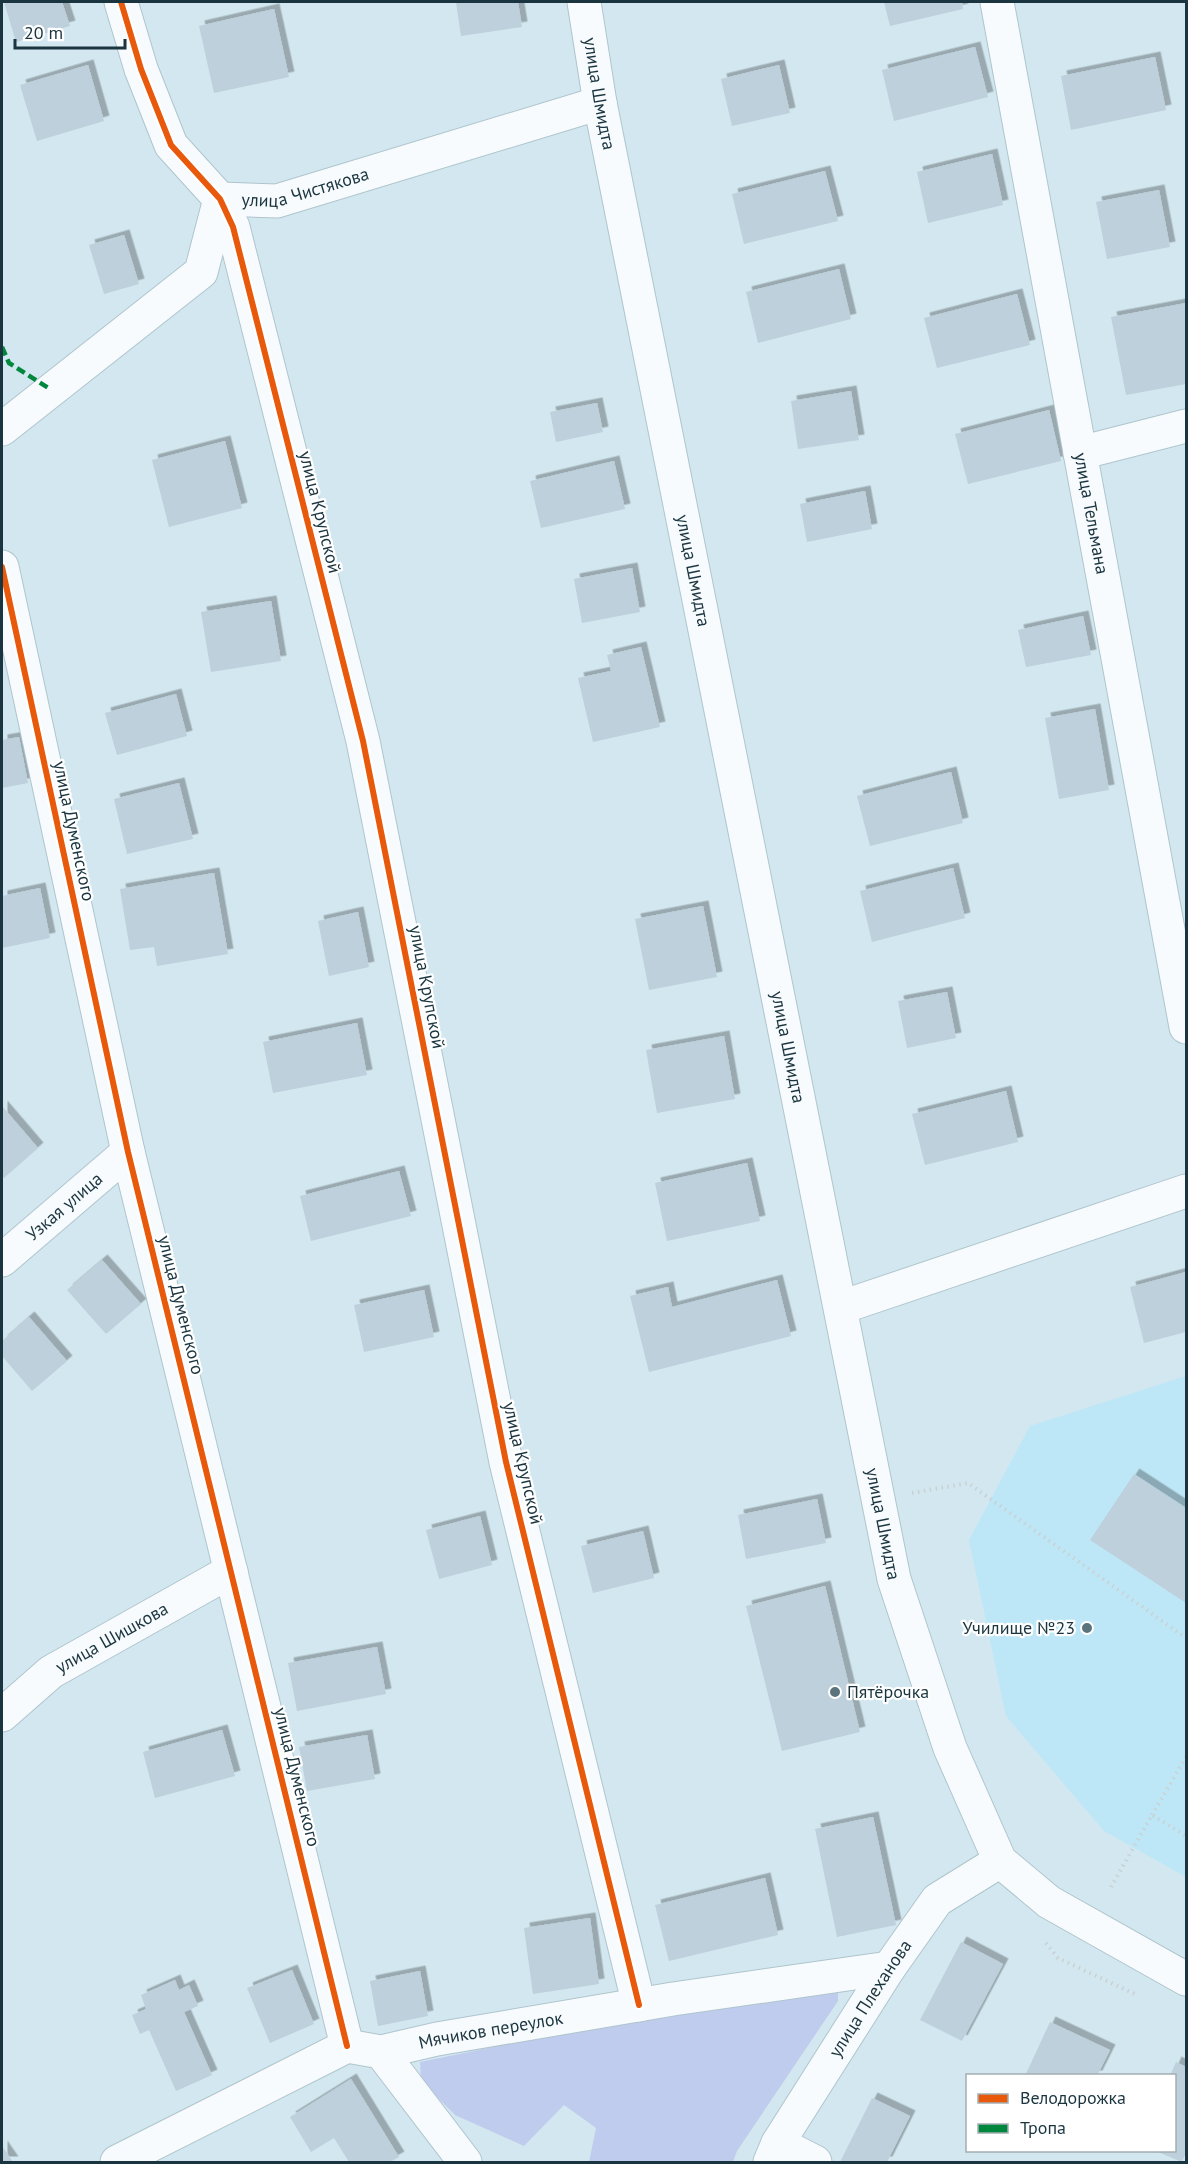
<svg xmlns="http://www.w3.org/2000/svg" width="1188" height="2164" font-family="'PT Sans',sans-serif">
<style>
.built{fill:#bde7f7}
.green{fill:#c0ccee}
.building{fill:#bdd0db;filter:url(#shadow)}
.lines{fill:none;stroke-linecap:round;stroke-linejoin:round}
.minor-casing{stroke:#afc5cd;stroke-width:35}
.major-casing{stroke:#afc5cd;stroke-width:35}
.path{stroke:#cad1d3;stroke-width:4;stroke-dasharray:1.5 4.5;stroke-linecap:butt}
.minor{stroke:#f8fbfd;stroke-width:33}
.major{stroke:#f8fbfd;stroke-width:33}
.quiet{stroke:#00873e;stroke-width:4.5;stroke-dasharray:9 4.5;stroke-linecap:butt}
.cycleway-casing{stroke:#fff;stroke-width:10}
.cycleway{stroke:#e8590c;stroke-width:6}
.poi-dot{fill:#5a737d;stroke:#fff;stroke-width:2}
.labels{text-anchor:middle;stroke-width:4.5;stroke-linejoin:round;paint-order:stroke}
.street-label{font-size:18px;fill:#1a353f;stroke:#fff}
.poi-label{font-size:18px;fill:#1a353f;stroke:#fff;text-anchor:end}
</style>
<defs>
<filter id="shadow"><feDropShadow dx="5.5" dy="-5.5" stdDeviation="0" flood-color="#0004"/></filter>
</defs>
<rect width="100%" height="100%" fill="#d2e7ef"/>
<polygon class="built" points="1186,1376 1186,1877 1104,1831 1006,1716 969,1540 1030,1426"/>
<polygon class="green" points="838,1987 838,2001 737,2151 733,2162 589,2162 596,2128 564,2105 524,2146 455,2115 421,2081 420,2062 523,2041"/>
<g class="building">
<polygon points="4,2 62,2 70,26 16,42"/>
<polygon points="456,2 518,2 522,27 461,36"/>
<polygon points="884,2 962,2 963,9 890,26"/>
<polygon points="274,9 289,77 214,93 199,26"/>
<polygon points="975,47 988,97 894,121 882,70"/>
<polygon points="1155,57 1166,110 1071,130 1061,76"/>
<polygon points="88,65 104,121 37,141 20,85"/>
<polygon points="779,65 790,113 732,126 721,79"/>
<polygon points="992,154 1003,205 928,223 917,172"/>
<polygon points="825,171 838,221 744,244 732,194"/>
<polygon points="1159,190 1170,247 1107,259 1096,202"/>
<polygon points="124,235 139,284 104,294 89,245"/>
<polygon points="839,269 851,319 758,343 746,292"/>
<polygon points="1017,294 1030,345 937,368 924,318"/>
<polygon points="1186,303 1186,384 1126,395 1111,317"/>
<polygon points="851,391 859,440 798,449 791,401"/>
<polygon points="597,403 603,432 556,442 550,412"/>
<polygon points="1049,410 1061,461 968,484 955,434"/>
<polygon points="225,441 242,508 169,527 152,460"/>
<polygon points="614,461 625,509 541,528 530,481"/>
<polygon points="865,491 872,529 807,542 800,504"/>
<polygon points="632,568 640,612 582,623 574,579"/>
<polygon points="271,601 281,661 211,672 201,612"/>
<polygon points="1083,616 1091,655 1026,667 1018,630"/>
<polygon points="641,647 660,727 593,742 578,678 611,671 607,655"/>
<polygon points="176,694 187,736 117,755 105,713"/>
<polygon points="1095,709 1109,790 1059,799 1045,718"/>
<polygon points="19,737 28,783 2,788 2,740"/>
<polygon points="951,772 963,823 870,846 857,796"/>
<polygon points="179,783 193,839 127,854 114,799"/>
<polygon points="953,868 965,918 872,942 860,891"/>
<polygon points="214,873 228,954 157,966 154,947 130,950 120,889"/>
<polygon points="40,888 50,938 2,948 2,896"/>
<polygon points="703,906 717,977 649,990 635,919"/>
<polygon points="358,912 369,967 329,976 318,921"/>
<polygon points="947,992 956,1038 907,1048 898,1001"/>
<polygon points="357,1023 367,1075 273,1093 263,1042"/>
<polygon points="724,1036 735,1099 657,1113 646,1050"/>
<polygon points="1006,1091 1018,1142 925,1165 912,1114"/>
<polygon points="2,1106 38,1148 4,1178 2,1176"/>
<polygon points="747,1163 760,1221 667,1241 655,1183"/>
<polygon points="399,1171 411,1216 311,1241 300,1196"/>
<polygon points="102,1260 141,1304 106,1334 67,1290"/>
<polygon points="1186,1272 1186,1332 1144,1343 1130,1287"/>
<polygon points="777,1280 791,1336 649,1372 630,1296 668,1287 672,1307"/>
<polygon points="424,1290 434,1337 364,1352 354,1305"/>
<polygon points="29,1317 67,1361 32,1391 2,1356 2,1341"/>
<polygon points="1134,1474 1186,1508 1186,1603 1090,1540"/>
<polygon points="817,1499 826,1543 746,1559 738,1515"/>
<polygon points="480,1516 492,1565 439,1579 426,1530"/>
<polygon points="643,1531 654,1578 593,1593 581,1546"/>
<polygon points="825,1586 860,1732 782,1751 746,1606"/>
<polygon points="377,1647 386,1694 297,1711 288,1663"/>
<polygon points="222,1730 235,1776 155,1798 143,1752"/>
<polygon points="367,1735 375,1779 307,1791 299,1747"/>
<polygon points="873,1817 896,1925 837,1937 815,1829"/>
<polygon points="765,1878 778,1935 669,1961 655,1905"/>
<polygon points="590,1918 599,1984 533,1994 524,1928"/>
<polygon points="961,1942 1003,1964 962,2041 920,2020"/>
<polygon points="292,1970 314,2024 270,2043 247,1988"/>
<polygon points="420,1971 428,2016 378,2026 370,1981"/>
<polygon points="175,1980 179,1990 189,1985 198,2006 184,2012 212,2075 176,2091 149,2030 140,2034 132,2015 146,2009 141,1995"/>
<polygon points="1050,2022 1110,2050 1097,2076 1025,2076"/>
<polygon points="1176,2062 1186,2067 1186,2152 1182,2162 1153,2150 1174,2150 1174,2076 1170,2076"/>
<polygon points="351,2079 399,2157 390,2162 349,2162 334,2138 311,2152 290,2117"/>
<polygon points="872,2098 910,2116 887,2162 840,2162"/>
<polygon points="2,2146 13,2162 2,2162"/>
</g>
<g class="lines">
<defs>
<g id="minor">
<polyline points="121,2 141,69 171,145 220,199 233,227 363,741 506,1462 639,2005"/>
<path id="s1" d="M997 2 1186 1027"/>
<path id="s2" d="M220 199 277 201 600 103"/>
<polyline points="2,429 201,272 220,199"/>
<polyline points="1080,453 1186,426"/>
<polyline points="2,567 128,1152 347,2046"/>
<path id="s3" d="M2 1260 128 1152"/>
<polyline points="842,1307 1186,1191"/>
<path id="s4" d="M2 1715 51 1672 231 1571"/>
<polyline points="381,2052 465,2162"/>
<polyline points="778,2143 815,2162"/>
<path id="s5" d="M117 2162 347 2046 381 2052 437 2039 673 1999 889 1968"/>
<path id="s6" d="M770 2162 778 2143 889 1968 937 1900 1000 1861"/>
</g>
<g id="major">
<path id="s7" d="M584 2 600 103 894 1579 950 1748 1000 1861 1049 1902 1186 1979"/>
</g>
</defs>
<use href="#minor" class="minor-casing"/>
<use href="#major" class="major-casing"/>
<g class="path">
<polyline points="912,1493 968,1483 1186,1638"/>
<polyline points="1152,1815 1186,1757"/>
<polyline points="1111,1887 1152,1815 1186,1836"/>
<polyline points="1046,1943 1058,1958 1137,1995"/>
</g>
<use href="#minor" class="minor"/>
<use href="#major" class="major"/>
<polyline class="quiet" points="2,347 9,363 50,389"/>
<defs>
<g id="cycleway">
<polyline points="121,2 141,69 171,145 220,199 233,227 363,741 506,1462 639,2005"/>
<polyline points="2,567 128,1152 347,2046"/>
</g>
</defs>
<use href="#cycleway" class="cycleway-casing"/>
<use href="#cycleway" class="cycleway"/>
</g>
<g class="poi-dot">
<circle cx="1087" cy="1628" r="6"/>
<circle cx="835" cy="1692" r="6"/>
</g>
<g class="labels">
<g class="street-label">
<text dy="6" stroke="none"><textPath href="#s7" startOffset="93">улица Шмидта</textPath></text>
<text dy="6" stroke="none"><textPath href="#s2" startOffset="87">улица Чистякова</textPath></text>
<text transform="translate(320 512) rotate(76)" y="6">улица Крупской</text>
<text dy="6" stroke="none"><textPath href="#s1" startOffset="520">улица Тельмана</textPath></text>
<text dy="6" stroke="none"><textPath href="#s7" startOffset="579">улица Шмидта</textPath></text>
<text transform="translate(74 831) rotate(78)" y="6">улица Думенского</text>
<text transform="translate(427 987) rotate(79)" y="6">улица Крупской</text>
<text dy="6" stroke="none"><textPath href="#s7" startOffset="1065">улица Шмидта</textPath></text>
<text dy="6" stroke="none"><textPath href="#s3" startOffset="82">Узкая улица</textPath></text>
<text transform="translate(181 1305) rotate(76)" y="6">улица Думенского</text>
<text transform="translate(523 1463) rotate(77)" y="6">улица Крупской</text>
<text dy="6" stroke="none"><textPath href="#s7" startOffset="1551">улица Шмидта</textPath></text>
<text dy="6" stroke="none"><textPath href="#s4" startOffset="135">улица Шишкова</textPath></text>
<text transform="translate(297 1777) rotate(76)" y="6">улица Думенского</text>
<text dy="6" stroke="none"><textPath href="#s6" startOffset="192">улица Плеханова</textPath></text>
<text dy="6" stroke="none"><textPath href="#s5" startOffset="404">Мячиков переулок</textPath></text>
</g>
<g class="poi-label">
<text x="1075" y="1634">Училище №23</text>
<text x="847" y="1698" text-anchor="start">Пятёрочка</text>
</g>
</g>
<rect width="1188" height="2164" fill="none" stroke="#1a353f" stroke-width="6"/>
<rect x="966" y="2074" width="210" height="78" fill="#ffffff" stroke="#a3aeb2" stroke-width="1.5"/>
<rect x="978" y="2094" width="30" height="9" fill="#e8590c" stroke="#a3aeb2" stroke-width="1.5"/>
<text x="1020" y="2104" font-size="18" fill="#1a353f">Велодорожка</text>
<rect x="978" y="2124" width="30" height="9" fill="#00873e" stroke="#a3aeb2" stroke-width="1.5"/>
<text x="1020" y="2134" font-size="18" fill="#1a353f">Тропа</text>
<path d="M15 39v9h110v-9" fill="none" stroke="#1a353f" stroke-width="3"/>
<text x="24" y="39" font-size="18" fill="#1a353f" stroke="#ffffff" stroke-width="4.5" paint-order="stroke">20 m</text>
</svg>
